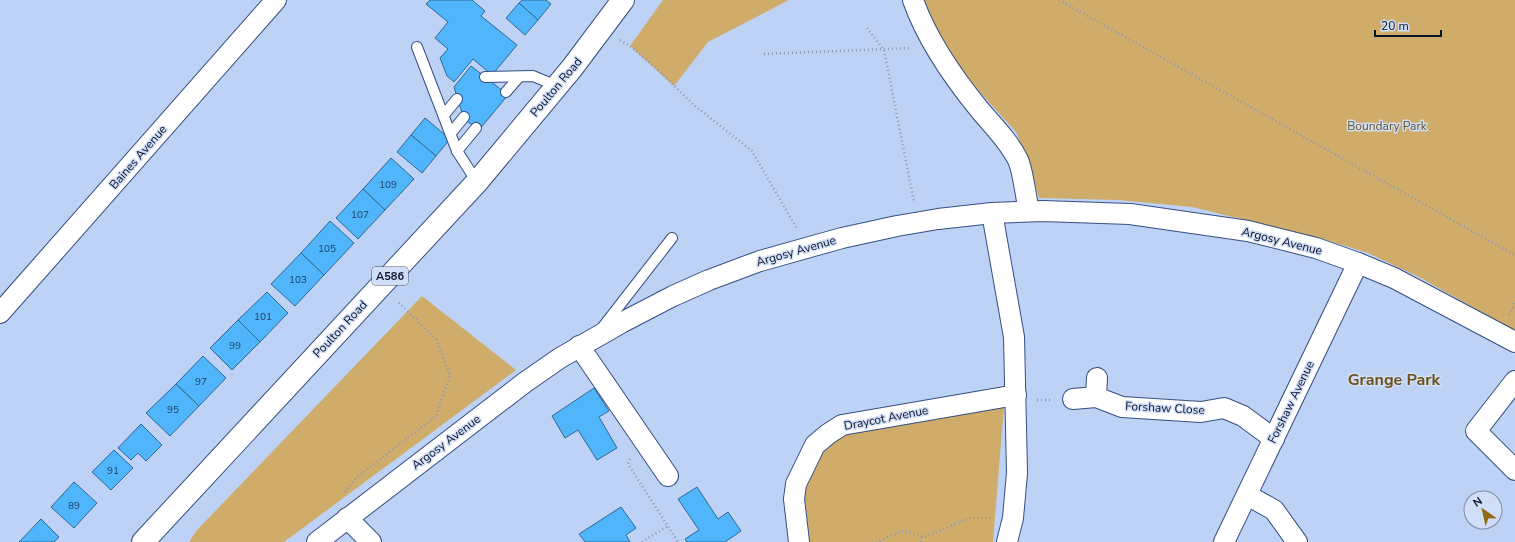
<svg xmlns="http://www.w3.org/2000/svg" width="1515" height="542" font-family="'Nunito Sans',sans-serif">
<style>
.green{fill:#cfac6a}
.building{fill:#51b5fc;stroke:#2e6993}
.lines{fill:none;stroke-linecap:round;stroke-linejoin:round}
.lane-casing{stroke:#354f82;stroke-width:12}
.street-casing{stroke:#354f82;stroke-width:22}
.primary-casing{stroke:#354f82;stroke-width:24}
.path{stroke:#8798b7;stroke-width:2.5;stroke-dasharray:1 3;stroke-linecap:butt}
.lane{stroke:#fff;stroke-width:10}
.street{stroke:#fff;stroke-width:20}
.primary{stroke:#fff;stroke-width:22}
.labels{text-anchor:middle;stroke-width:3;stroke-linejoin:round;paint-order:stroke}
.number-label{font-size:10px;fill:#1b3c5e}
.shield{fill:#d1def7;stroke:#455167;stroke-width:1}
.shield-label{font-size:11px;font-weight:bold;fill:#091429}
.street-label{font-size:12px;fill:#091429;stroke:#d1def7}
.park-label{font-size:12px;fill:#685227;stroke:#d1def7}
.district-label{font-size:16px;font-weight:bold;fill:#6c5119;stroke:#d1def7}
</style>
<rect width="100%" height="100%" fill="#bed2f6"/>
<g class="green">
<polygon points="663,0 789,0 708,42 674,86 630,46"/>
<polygon points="922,0 1515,0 1515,331 1419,277 1368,253 1323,239 1192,207 1118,200 1039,198 1029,164 1016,132 969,80 936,30"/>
<polygon points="422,296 516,370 284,542 189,542 197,530"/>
<polygon points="1004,406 993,542 807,542 802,482 819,451 842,432"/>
</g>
<g class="building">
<polygon points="430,0 472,0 485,11 481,16 517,45 492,75 473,59 454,82 447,76 440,58 448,49 435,38 448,22 426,4"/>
<polygon points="522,0 546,0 551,4 538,20 519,3"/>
<polygon points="519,3 538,20 525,35 506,18"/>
<polygon points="471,66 508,95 479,130 464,119 454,87"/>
<polygon points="425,118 450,139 436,156 411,135"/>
<polygon points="411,135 436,156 422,173 397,152"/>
<polygon points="391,158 414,179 385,210 363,189"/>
<polygon points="363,189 385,210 358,239 336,218"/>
<polygon points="330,221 354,243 324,275 301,253"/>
<polygon points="301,253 324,275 295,306 271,284"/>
<polygon points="267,292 288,313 260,342 238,320"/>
<polygon points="238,320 260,342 232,370 210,348"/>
<polygon points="203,356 226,378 199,406 176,384"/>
<polygon points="176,384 199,406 170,436 146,413"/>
<polygon points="594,388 609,411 599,417 617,448 597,460 578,430 565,438 552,416"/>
<polygon points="141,424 162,445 146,461 138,453 131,460 118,448"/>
<polygon points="114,450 133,468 111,490 92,472"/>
<polygon points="74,482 97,503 74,528 51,507"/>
<polygon points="697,487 718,519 728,512 741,531 725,542 687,542 685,539 699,530 678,499"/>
<polygon points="621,507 636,528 626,535 630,542 585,542 579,534"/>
<polygon points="41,519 59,537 54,542 19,542"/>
</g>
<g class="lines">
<defs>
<g id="lane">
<polyline points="417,47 457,151 477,182"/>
<polyline points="485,77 533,76 557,86"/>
<polyline points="506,92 519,77"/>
<polyline points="444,115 457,99"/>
<polyline points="451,133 464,117"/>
<polyline points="457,151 476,128"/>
<polyline points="602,328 672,238"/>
</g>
<g id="street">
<path d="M913 0C927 40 953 77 979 109 993 126 1009 141 1018 160 1023 170 1026 199 1029 211"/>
<polyline points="992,213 1014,337 1017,473 1013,518 1007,542"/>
<polyline points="0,313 276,0"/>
<polyline points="579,346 668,476"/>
<polyline points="1515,381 1476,431 1515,470"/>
<polyline points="1096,397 1097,378"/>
<polyline points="1073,399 1096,397 1122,407 1201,412 1224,408 1243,416 1274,439"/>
<polyline points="1247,495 1274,510 1297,542"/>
<polyline points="347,518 371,542"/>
<polyline points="317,542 524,383 560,358 621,323 673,296 709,280 760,261 842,238 897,226 938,219 992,213 1043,211 1130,214 1248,231 1316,248 1358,263 1394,278 1515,342"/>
<polyline points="799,542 794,499 796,484 815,445 828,434 842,425 1016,395"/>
<polyline points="1224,542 1358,263"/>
</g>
<polyline id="primary" points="143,542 477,182 572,68 623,0"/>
</defs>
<use href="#lane" class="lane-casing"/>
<use href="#street" class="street-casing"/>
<use href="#primary" class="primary-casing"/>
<g class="path">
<polyline points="1059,0 1515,255"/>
<polyline points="867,28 884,50 914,202"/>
<polyline points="620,40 630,46 657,69 695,106 752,151 797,229"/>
<polyline points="764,54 911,48"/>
<polyline points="1509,315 1515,303"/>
<polyline points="1037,400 1052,400"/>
<polyline points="630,459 628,464 678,542"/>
<polyline points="345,492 356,478 436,416 450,375 436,339 397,301"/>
<polyline points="642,542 668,526"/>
<polyline points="876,542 903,531 925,537 969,518 991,518"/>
<polyline points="921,542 922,536"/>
</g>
<use href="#lane" class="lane"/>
<use href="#street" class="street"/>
<use href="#primary" class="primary"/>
</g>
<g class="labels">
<g class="number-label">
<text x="388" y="188">109</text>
<text x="360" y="218">107</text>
<text x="327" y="252">105</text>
<text x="298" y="283">103</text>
<text x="263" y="320">101</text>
<text x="235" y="349">99</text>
<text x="201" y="385">97</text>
<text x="173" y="413">95</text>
<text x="113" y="474">91</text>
<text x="74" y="509">89</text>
</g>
<rect class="shield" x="372" y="267" width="36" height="18" rx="3"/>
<g class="shield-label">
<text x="390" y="280">A586</text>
</g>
<g class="street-label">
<text transform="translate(556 87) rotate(-50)" y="4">Poulton Road</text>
<text transform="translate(138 157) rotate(-49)" y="4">Baines Avenue</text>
<text transform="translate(1282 241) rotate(14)" y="4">Argosy Avenue</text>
<text transform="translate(796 251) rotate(-16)" y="4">Argosy Avenue</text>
<text transform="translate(340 329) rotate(-47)" y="4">Poulton Road</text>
<text transform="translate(1291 402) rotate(-64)" y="4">Forshaw Avenue</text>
<text transform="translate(1165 408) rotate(3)" y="4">Forshaw Close</text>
<text transform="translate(886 418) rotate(-11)" y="4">Draycot Avenue</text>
<text transform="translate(446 442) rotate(-37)" y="4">Argosy Avenue</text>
</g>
<g class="park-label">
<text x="1387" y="130">Boundary Park</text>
</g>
<g class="district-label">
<text x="1394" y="385">Grange Park</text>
</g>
</g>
<g transform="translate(1483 510) rotate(326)"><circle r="19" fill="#d1def7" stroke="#818da5"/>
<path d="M0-3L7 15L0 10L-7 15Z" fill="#926c13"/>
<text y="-6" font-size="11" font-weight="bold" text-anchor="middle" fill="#091429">N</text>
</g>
<path d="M1375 30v6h66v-6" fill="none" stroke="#091429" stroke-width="2"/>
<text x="1381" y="30" font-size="12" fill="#091429" stroke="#d1def7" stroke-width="3" paint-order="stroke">20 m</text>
</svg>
